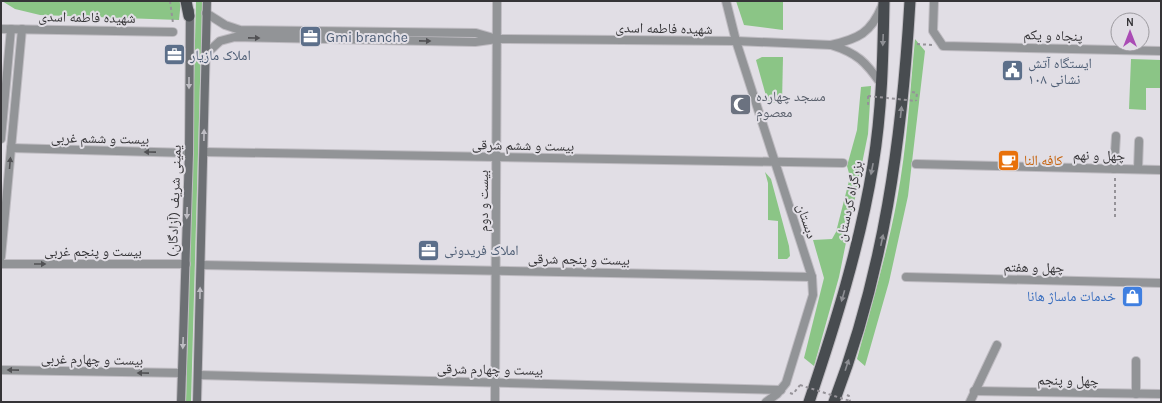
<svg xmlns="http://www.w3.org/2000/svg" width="1162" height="403" font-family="Karla,'Noto Naskh Arabic',sans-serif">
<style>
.green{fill:#8bc586}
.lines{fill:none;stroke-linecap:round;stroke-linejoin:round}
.minor-casing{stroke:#bfbcc2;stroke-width:10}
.tertiary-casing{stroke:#bfbcc2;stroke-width:10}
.secondary-casing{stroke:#bfbcc2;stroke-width:10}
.trunk-casing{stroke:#bfbcc2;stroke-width:13}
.path{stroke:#959298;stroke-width:2;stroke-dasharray:3 3;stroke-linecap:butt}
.minor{stroke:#929497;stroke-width:8}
.tertiary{stroke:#929497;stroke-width:8}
.secondary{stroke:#6d7074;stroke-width:8}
.trunk{stroke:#484c50;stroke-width:11}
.path-bridge{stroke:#959298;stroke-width:2;stroke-dasharray:3 3;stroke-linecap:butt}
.oneway{fill:#515154}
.oneway2{fill:#8d8e93}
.oneway3{fill:#bebdc3}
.labels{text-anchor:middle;stroke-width:4;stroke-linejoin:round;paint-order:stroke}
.street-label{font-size:14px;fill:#353437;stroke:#e1dee5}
.service-label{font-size:14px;fill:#4e5e75;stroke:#e1dee5;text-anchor:start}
.worship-label{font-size:14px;fill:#5b616d;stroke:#e1dee5;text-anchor:start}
.food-label{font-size:14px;fill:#c56008;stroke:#e1dee5;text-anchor:start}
.shop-label{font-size:14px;fill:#366cbe;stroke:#e1dee5;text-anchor:end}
</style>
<rect width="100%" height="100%" fill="#e1dee5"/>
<g class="green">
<polygon points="2,1 181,1 179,20 40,15 15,9"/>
<polygon points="196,1 202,1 202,11 191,402 186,402"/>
<polygon points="736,1 783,1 783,30 744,25"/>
<path d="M915 39 925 51 908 196 889 282 865 366 857 359C871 307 887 254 897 200 907 147 910 92 915 39Z"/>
<polygon points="762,57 783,57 782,102 768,103 756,60"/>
<polygon points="1131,59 1161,60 1161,88 1146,88 1146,110 1129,109"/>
<polygon points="871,86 868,134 839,277 814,366 804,358 824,278 813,240 832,239 836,232 850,177 847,166 857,130 861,87"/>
<polygon points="765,172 771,179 789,246 790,256 787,259 778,259 778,221 768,220 768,183"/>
</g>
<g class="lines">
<defs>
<g id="minor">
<polyline points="726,1 736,41"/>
<polyline points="934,1 933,31 943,46 1161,51"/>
<polyline points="1,29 173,32"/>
<polyline points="11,148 189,153"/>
<polyline points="204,152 843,163"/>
<polyline points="916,164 1161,170"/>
<polyline points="1114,169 1116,136"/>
<polyline points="1138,169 1139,141"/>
<polyline points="1,264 186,264"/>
<polyline points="201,265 812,277"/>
<polyline points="906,277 1161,283"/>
<polyline points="1,370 182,373"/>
<polyline points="198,375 781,390"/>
<polyline points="974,391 1161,394"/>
<polyline points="1136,394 1136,361"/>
<polyline points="970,402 997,345"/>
</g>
<g id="tertiary">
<polyline points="497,39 736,41 831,45"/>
<polyline points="736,41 812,277 813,295 786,383 777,394 766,402"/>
<polyline points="206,54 220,41 235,37 475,42 497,39 476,33 240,30 225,25 206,13"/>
<path d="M881 84C866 62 857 53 831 45 858 39 871 33 882 6"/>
<polyline points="1,139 11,29"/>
<polyline points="1,257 22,29"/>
<polyline points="495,402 497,1"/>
</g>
<g id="secondary">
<polyline points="181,402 189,153 190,11"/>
<polyline points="197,402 207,1"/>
</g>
<g id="trunk">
<polyline points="186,1 189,16"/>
<path d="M809 402C835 325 860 245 873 165 882 111 883 56 884 1"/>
<path d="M834 402C884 271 902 140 910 1"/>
</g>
</defs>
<use href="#minor" class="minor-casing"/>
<use href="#tertiary" class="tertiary-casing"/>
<use href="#secondary" class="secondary-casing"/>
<use href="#trunk" class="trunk-casing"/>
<g class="path">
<polyline points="170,1 173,23"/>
<polyline points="917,44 932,45"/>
<polyline points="912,92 917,93 916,101"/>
<polyline points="868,96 868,104 871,104"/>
<polyline points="1115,217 1115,178"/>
<polyline points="790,393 793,394 800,385"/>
<polyline points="847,395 849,396 850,401"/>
</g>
<use href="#minor" class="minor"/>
<use href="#tertiary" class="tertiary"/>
<use href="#secondary" class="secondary"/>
<use href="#trunk" class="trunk"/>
<g class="path-bridge">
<polyline points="868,96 916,101"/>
<polyline points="800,385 850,401"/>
</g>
</g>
<defs><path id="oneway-solid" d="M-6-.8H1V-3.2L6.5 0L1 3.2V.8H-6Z"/></defs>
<g class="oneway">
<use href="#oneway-solid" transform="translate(254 38) rotate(1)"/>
<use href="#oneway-solid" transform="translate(425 41) rotate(1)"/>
<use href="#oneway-solid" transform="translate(150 152) rotate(-179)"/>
<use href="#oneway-solid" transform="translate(10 163) rotate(-85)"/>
<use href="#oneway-solid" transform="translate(40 264)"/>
<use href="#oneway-solid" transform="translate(13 370) rotate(-179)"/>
<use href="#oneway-solid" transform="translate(143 373) rotate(-179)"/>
</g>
<g class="oneway2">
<use href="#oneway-solid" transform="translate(883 40) rotate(92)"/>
<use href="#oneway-solid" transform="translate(901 112) rotate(-84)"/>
<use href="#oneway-solid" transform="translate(872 169) rotate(101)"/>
<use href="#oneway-solid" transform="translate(882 240) rotate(-78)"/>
<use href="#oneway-solid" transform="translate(843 296) rotate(106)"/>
<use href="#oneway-solid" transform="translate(847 365) rotate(-72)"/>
</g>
<g class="oneway3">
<use href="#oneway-solid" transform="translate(189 83) rotate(90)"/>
<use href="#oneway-solid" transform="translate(204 135) rotate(-89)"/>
<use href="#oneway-solid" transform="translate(187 213) rotate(92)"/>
<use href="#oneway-solid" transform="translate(200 293) rotate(-89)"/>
<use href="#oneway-solid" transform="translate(183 343) rotate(92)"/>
</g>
<defs>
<symbol id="office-square" viewBox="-11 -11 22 22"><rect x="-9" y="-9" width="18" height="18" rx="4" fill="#5c6f8a" stroke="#e1dee5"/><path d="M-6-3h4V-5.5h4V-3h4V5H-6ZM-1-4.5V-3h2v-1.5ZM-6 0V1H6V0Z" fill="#fff"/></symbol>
<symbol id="civic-square" viewBox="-11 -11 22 22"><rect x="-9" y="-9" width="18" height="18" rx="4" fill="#5c6f8a" stroke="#e1dee5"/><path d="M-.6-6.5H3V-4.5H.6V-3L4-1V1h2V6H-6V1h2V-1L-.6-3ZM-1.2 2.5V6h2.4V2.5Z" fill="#fff"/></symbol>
<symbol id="mosque-square" viewBox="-11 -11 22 22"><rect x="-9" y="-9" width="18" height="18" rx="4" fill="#6b7280" stroke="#e1dee5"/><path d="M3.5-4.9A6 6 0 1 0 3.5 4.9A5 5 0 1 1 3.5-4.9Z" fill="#fff"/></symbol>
<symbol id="cafe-square" viewBox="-11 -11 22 22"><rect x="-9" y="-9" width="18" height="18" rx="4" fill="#e8710a" stroke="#e1dee5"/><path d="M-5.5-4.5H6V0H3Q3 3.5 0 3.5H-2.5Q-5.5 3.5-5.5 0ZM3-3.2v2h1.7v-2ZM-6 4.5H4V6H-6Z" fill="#fff"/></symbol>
<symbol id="shop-square" viewBox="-11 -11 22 22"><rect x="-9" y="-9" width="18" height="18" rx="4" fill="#3f7fe0" stroke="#e1dee5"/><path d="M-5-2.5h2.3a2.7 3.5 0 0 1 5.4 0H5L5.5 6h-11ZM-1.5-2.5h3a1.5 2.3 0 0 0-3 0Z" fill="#fff"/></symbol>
</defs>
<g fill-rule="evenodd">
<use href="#office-square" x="298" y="24" width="25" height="25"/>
<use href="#office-square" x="162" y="42" width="25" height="25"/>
<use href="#civic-square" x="1000" y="58" width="25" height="25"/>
<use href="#mosque-square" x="728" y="92" width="25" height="25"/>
<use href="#cafe-square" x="996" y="148" width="25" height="25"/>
<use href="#office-square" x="416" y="238" width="25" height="25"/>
<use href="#shop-square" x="1120" y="284" width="25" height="25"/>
</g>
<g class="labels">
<g class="street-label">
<text transform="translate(87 17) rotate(1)" y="5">شهیده فاطمه اسدی</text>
<text transform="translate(664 28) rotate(1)" y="5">شهیده فاطمه اسدی</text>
<text transform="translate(1053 35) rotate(2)" y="5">پنجاه و یکم</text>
<text transform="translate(100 138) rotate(1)" y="5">بیست و ششم غربی</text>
<text transform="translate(523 145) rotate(1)" y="5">بیست و ششم شرقی</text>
<text transform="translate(1099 155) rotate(1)" y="5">چهل و نهم</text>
<text transform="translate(174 201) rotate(-88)" y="5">یمینی شریف (آزادگان)</text>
<text transform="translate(483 201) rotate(-90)" y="5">بیست و دوم</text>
<text transform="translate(849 201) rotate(-78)" y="5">بزرگراه کردستان</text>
<text transform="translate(807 221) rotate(72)" y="5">دبستان</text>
<text x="93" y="256">بیست و پنجم غربی</text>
<text transform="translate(579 259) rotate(1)" y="5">بیست و پنجم شرقی</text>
<text transform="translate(1034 267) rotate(1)" y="5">چهل و هفتم</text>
<text transform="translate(92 359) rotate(1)" y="5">بیست و چهارم غربی</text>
<text transform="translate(490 369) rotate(1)" y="5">بیست و چهارم شرقی</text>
<text transform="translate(1068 380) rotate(1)" y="5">چهل و پنجم</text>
</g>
<g class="service-label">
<text x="326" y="42">Gmi branche</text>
<text x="190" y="60">املاک مازیار</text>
<text x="1028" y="68">ایستگاه آتش<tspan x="1028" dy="16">نشانی ۱۰۸</tspan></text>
<text x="444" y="255">املاک فریدونی</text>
</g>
<g class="worship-label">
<text x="756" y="101">مسجد چهارده<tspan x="756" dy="16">معصوم</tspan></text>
</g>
<g class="food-label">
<text x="1024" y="165">کافه النا</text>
</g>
<g class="shop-label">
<text x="1116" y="301">خدمات ماساژ هانا</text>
</g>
</g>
<rect width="1162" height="403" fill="none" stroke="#353437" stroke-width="4"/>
<g transform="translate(1130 32)"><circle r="19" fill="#e1dee5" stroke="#9c9a9f"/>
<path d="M0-3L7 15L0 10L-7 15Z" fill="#aa4cb5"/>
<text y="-6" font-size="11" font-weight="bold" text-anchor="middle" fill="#353437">N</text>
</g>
</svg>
